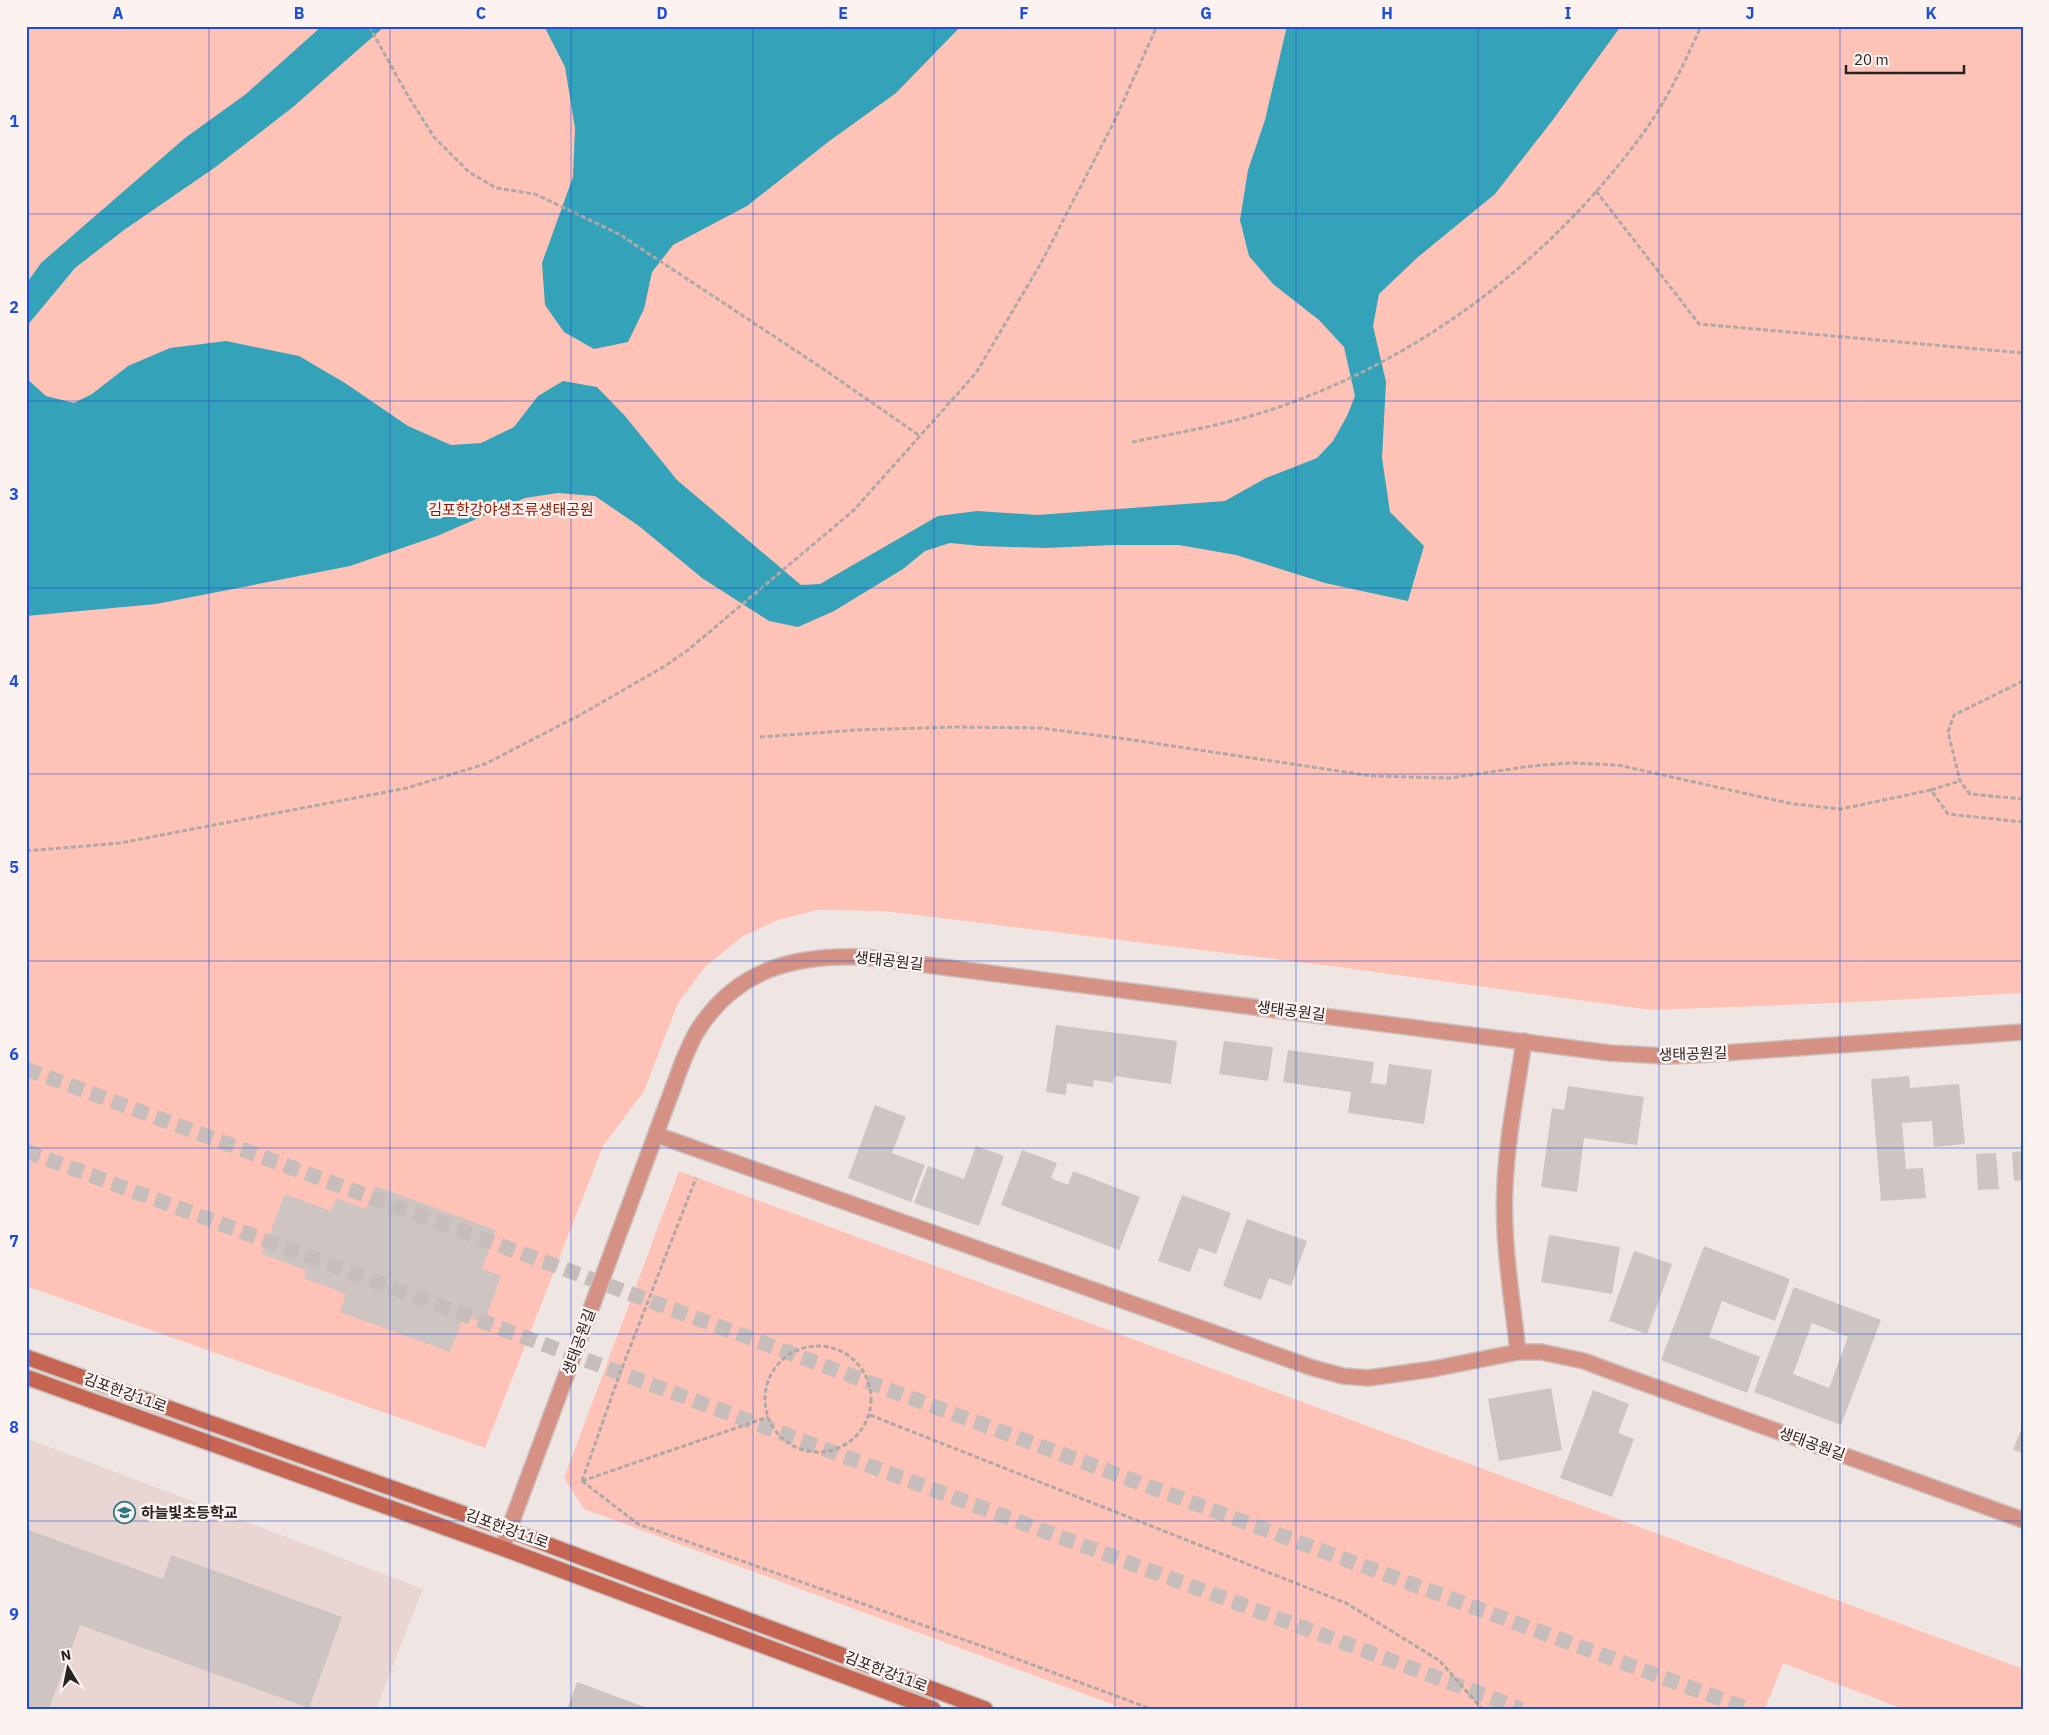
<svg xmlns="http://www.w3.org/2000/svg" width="2049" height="1735" font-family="'IBM Plex Sans','Noto Sans KR',sans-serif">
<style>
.built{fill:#e9d6d2}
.green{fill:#fec3b6}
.water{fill:#34a2b9}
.building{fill:#cec4c1;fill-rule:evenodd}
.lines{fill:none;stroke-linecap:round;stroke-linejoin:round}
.highway-tunnel{stroke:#c7bebc;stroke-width:15;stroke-dasharray:15 8;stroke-linecap:butt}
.street-casing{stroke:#cbc2c0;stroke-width:18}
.secondary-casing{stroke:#cbc2c0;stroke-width:18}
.path{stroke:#b0a8a6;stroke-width:3;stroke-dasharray:5 2.5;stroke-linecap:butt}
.street{stroke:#d59284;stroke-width:15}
.secondary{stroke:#c66652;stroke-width:15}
.grid{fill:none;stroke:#1d4ed8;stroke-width:1;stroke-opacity:0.55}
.labels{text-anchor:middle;stroke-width:5;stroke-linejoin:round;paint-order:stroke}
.park-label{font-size:15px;fill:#8f1700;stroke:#fcf2f0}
.street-label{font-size:15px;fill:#262322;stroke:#fcf2f0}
.poi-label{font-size:15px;font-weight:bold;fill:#262322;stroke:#fcf2f0;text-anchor:start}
.neatline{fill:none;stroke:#1d4ed8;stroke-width:2}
.grid-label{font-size:16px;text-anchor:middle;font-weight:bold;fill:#1d4ed8}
</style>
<rect width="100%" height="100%" fill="#efe5e3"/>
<polygon class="built" points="26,1438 423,1589 376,1709 26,1709"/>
<g class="green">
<polygon points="26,26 2023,26 2023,993 1837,1003 1651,1010 1339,967 883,911 817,910 778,920 743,936 705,967 678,1003 644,1091 603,1146 485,1448 26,1286"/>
<polygon points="679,1171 2023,1669 2023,1709 1903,1709 1783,1663 1765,1709 1125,1709 584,1509 564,1478"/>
</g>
<g class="water">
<polygon points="322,26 385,26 293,107 217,166 124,230 75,268 26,327 26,284 41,263 185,138 246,94"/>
<polygon points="544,26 961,26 896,93 828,142 747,206 673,245 652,272 644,309 628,342 594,349 564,332 545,305 542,263 573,177 575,128 565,67"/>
<polygon points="1287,26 1621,26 1552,121 1495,194 1418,257 1379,294 1373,326 1386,382 1382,458 1390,512 1424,546 1408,601 1325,583 1236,555 1179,545 1114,545 1045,548 981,546 950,543 925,551 903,569 834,611 798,627 769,621 702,578 639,526 595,496 558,493 525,498 437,536 350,566 156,604 26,616 26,378 46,396 74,403 92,394 128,366 170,348 226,341 299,356 345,383 408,426 451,445 481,443 514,427 538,396 563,381 597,387 625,416 677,480 801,585 820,584 938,516 977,511 1037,515 1225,501 1266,478 1317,458 1333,441 1347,416 1355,396 1344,347 1319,320 1273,284 1249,256 1240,220 1248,170 1265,120"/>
</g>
<g class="building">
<polygon points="1056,1025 1177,1041 1171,1084 1114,1076 1113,1083 1094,1080 1093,1087 1067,1083 1066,1095 1046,1092"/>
<polygon points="1224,1041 1273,1047 1268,1081 1219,1074"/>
<polygon points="1288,1050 1374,1062 1371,1083 1386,1085 1389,1064 1432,1070 1424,1124 1348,1113 1351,1092 1283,1082"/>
<polygon points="1909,1076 1910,1088 1959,1084 1965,1144 1934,1147 1932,1121 1902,1123 1906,1169 1923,1168 1926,1198 1881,1201 1871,1079"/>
<polygon points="1568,1086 1644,1097 1637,1145 1584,1138 1577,1192 1541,1187 1552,1108 1564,1110"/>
<polygon points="875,1105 906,1117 892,1153 925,1165 911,1202 848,1178"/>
<polygon points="976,1146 1004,1156 979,1226 914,1203 928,1166 964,1179"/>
<polygon points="1022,1150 1057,1163 1051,1178 1068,1185 1073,1171 1140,1197 1119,1250 1001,1205"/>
<polygon points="2023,1151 2023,1180 2014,1181 2012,1152"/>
<polygon points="1996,1153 1999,1189 1978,1190 1976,1154"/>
<polygon points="375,1186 496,1230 482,1269 501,1276 484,1323 464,1315 450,1352 340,1312 346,1294 304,1278 306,1270 262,1254 285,1194 331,1211 336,1198 366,1209"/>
<polygon points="1182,1195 1231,1213 1216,1254 1199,1248 1190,1272 1158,1261"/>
<polygon points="1247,1219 1307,1241 1291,1286 1269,1278 1261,1300 1223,1286"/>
<polygon points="1549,1235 1620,1247 1612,1294 1541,1282"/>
<polygon points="1704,1246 1790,1279 1775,1321 1722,1301 1709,1337 1760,1357 1747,1393 1661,1360"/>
<polygon points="1634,1251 1672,1264 1647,1334 1609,1321"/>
<path d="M1794 1287 1881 1320 1841 1425 1754 1392ZM1812 1323 1848 1337 1829 1388 1793 1374Z"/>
<polygon points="1551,1388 1562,1450 1499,1461 1488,1399"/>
<polygon points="1593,1390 1629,1404 1618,1433 1634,1439 1612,1497 1560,1478"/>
<polygon points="2023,1425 2023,1453 2013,1450"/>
<polygon points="26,1529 163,1579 171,1555 342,1617 309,1708 80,1625 49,1709 26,1709"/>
<polygon points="577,1682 650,1709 567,1709"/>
</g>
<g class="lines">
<g class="highway-tunnel">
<polyline points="26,1069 1748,1709"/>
<polyline points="26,1151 1521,1709"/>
</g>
<defs>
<g id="street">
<polyline points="657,1135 1313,1368 1343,1376 1368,1378 1433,1369 1518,1352 1541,1352 1584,1361 1605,1369 2023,1520"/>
<path d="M1518 1352C1512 1297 1502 1241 1505 1185 1507 1137 1517 1089 1524 1041"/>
<path d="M502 1548 683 1061C687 1052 691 1042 696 1033 735 969 795 954 865 957L1610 1053 1666 1056 1694 1055 2023 1032"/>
</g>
<g id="secondary">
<polyline points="26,1357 509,1530 985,1709"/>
<polyline points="26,1377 502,1548 933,1709"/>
</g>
</defs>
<use href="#street" class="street-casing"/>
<use href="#secondary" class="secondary-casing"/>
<g class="path">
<polyline points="369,26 408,96 434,137 469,172 496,188 535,194 619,234 822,368 920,436"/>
<polyline points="1596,191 1699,324 2023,353"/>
<path d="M1132 442C1181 432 1231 424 1279 407 1426 356 1553 257 1644 132 1667 100 1685 62 1701 26"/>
<polyline points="2023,681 1954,715 1948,732 1960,781 1970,794 2023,799"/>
<polyline points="760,737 856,730 955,727 1040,728 1126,739 1372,776 1450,778 1531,766 1571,763 1618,765 1793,804 1841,809 1931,790 1948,814 2023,822"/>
<polyline points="1931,790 1960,781"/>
<polyline points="26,851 120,843 407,788 485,764 580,715 665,666 688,650 854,510 976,373 1041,263 1114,122 1157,26"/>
<circle cx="818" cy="1399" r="53"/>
<polyline points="870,1415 1346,1603 1440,1661 1482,1709"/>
<polyline points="582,1481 638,1524 990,1649 1151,1709"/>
<polyline points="582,1481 620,1373 696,1178"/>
<polyline points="582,1481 768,1417"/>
</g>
<use href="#street" class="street"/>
<use href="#secondary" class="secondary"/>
</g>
<path class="grid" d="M209 26V1709M390 26V1709M571 26V1709M753 26V1709M934 26V1709M1115 26V1709M1296 26V1709M1478 26V1709M1659 26V1709M1840 26V1709M26 214H2023M26 401H2023M26 588H2023M26 774H2023M26 961H2023M26 1148H2023M26 1334H2023M26 1521H2023"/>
<defs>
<symbol id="school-ring" viewBox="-11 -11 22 22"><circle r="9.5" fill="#fcf2f0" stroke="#317685" stroke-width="1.5"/><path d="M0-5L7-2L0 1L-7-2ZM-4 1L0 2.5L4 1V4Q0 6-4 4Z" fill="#317685"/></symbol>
</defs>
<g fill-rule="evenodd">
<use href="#school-ring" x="112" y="1500" width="25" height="25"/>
</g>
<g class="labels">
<g class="park-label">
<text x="511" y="515">김포한강야생조류생태공원</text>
</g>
<g class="street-label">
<text transform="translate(889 961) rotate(6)" y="5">생태공원길</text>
<text transform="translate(1291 1011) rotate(7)" y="5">생태공원길</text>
<text transform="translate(1693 1054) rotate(-2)" y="5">생태공원길</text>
<text transform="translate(579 1342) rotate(-70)" y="5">생태공원길</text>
<text transform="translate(125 1393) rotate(20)" y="5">김포한강11로</text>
<text transform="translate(1812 1444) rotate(20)" y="5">생태공원길</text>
<text transform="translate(507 1529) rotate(20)" y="5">김포한강11로</text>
<text transform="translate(886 1672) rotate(21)" y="5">김포한강11로</text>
</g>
<g class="poi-label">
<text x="141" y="1518">하늘빛초등학교</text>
</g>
</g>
<rect width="2049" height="1735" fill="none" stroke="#fcf2f0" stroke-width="55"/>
<g transform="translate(68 1668) rotate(350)" stroke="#fcf2f0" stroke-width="4" paint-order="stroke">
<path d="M0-4L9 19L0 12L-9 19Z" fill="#262322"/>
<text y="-8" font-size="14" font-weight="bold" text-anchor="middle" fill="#262322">N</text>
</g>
<path d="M1846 65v8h118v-8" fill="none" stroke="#262322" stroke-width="2.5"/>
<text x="1854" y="65" font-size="15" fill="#262322" stroke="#fcf2f0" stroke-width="4" paint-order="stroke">20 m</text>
<rect x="28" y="28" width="1994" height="1680" class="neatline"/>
<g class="grid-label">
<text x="118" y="19">A</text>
<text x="299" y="19">B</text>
<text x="481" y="19">C</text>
<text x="662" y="19">D</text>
<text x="843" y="19">E</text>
<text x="1024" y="19">F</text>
<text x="1206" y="19">G</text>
<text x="1387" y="19">H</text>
<text x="1568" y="19">I</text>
<text x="1750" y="19">J</text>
<text x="1931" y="19">K</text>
<text x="14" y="127">1</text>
<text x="14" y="313">2</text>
<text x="14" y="500">3</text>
<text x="14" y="687">4</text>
<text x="14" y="873">5</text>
<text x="14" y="1060">6</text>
<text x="14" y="1247">7</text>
<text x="14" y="1433">8</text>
<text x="14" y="1620">9</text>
</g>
</svg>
